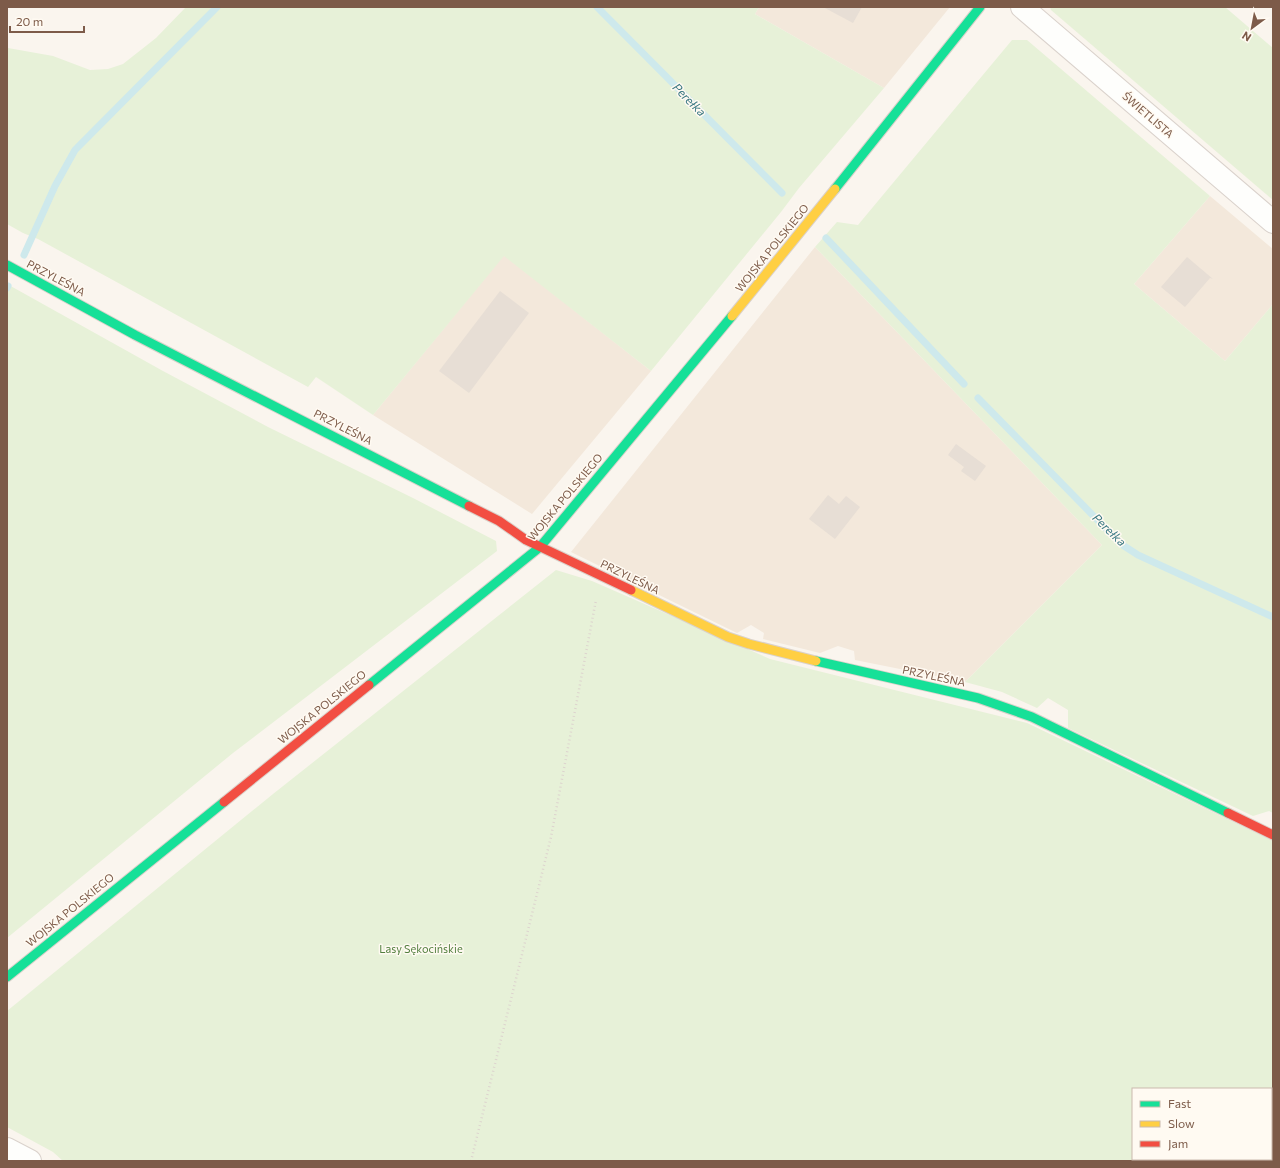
<svg xmlns="http://www.w3.org/2000/svg" width="1280" height="1168" font-family="Commissioner,sans-serif">
<style>
.residential{fill:#f3e8db}
.green{fill:#e7f1d8;fill-rule:evenodd}
.lines{fill:none;stroke-linecap:round;stroke-linejoin:round}
.stream{stroke:#cee9ec;stroke-width:7}
.building{fill:#e7ded5}
.street-casing{stroke:#dad2cc;stroke-width:24}
.fast-casing{stroke:#dad1ca;stroke-width:11}
.slow-casing{stroke:#dad1ca;stroke-width:11}
.jam-casing{stroke:#dad1ca;stroke-width:11}
.path{stroke:#ddd4ce;stroke-width:2.5;stroke-dasharray:1 3;stroke-linecap:butt}
.street{stroke:#fefefc;stroke-width:22}
.fast{stroke:#16e098;stroke-width:9}
.slow{stroke:#ffcf43;stroke-width:9}
.jam{stroke:#f24e42;stroke-width:9}
.labels{text-anchor:middle;stroke-width:3;stroke-linejoin:round;paint-order:stroke}
.street-label{font-size:11px;fill:#7d5b49;stroke:#fffaf2}
.park-label{font-size:11px;fill:#517e3d;stroke:#fffaf2}
.water-label{font-size:12px;font-style:italic;fill:#3a7883;stroke:#fffaf2}
</style>
<rect width="100%" height="100%" fill="#faf5ee"/>
<g class="residential">
<polygon points="759,7 950,7 884,88 755,14"/>
<polygon points="1210,196 1273,249 1273,304 1225,361 1134,284"/>
<polygon points="815,247 1102,545 965,682 855,660 854,651 838,646 820,653 763,639 764,633 751,625 737,633 571,552"/>
<polygon points="504,255 651,371 532,514 373,415"/>
</g>
<g class="green">
<polygon points="186,7 759,7 755,14 884,88 799,188 781,212 651,371 504,256 373,415 316,377 308,387 38,239 23,233 7,224 8,48 53,56 90,70 108,69 123,64 156,38"/>
<polygon points="1050,7 1225,7 1273,48 1273,200 1051,10"/>
<polygon points="1012,40 1027,40 1210,196 1134,284 1225,361 1273,304 1273,813 1269,811 1253,816 1068,728 1068,710 1048,698 1037,708 1002,692 965,682 1102,545 815,247 837,222 858,225"/>
<polygon points="7,284 163,371 268,427 413,498 496,541 497,551 233,753 7,938"/>
<path d="M556 570 592 581 770 659 1027 723 1273 841V1161H63L53 1152 7 1127V1011L273 794ZM1133 1089H1271V1159H1133Z"/>
</g>
<g class="lines">
<g class="stream">
<polyline points="597,7 782,193"/>
<polyline points="826,238 964,384"/>
<polyline points="24,255 55,186 75,150 217,7"/>
<polyline points="7,288 8,286"/>
<polyline points="978,398 1121,544 1138,555 1273,617"/>
<polyline points="1271,1132 1273,1129"/>
<polyline points="1245,1161 1247,1159"/>
</g>
</g>
<g class="building">
<polygon points="823,7 862,7 853,23"/>
<polygon points="1187,257 1213,279 1210,278 1185,307 1161,287"/>
<polygon points="500,291 529,313 469,393 439,371"/>
<polygon points="956,444 986,466 975,481 961,471 964,467 948,455"/>
<polygon points="828,495 839,504 846,496 860,507 835,539 809,519"/>
</g>
<g class="lines">
<defs>
<g id="street">
<polyline points="1022,7 1273,222"/>
<polyline points="7,1149 30,1161"/>
</g>
<g id="fast">
<polyline points="835,189 980,7"/>
<polyline points="7,265 135,335 469,506"/>
<polyline points="816,661 978,698 1032,717 1228,813"/>
<polyline points="369,685 540,547 732,316"/>
<polyline points="7,977 224,802"/>
</g>
<g id="slow">
<polyline points="732,316 835,189"/>
<polyline points="631,590 728,637 749,644 816,661"/>
</g>
<g id="jam">
<polyline points="469,506 499,521 526,540 631,590"/>
<polyline points="224,802 369,685"/>
<polyline points="1228,813 1273,835"/>
</g>
</defs>
<use href="#street" class="street-casing"/>
<use href="#fast" class="fast-casing"/>
<use href="#slow" class="slow-casing"/>
<use href="#jam" class="jam-casing"/>
<polyline class="path" points="471,1161 551,837 596,600"/>
<use href="#street" class="street"/>
<use href="#fast" class="fast"/>
<use href="#slow" class="slow"/>
<use href="#jam" class="jam"/>
</g>
<g class="labels">
<g class="street-label">
<text transform="translate(1148 115) rotate(41)" y="4">ŚWIETLISTA</text>
<text transform="translate(772 248) rotate(-51)" y="4">WOJSKA POLSKIEGO</text>
<text transform="translate(56 278) rotate(28)" y="4">PRZYLEŚNA</text>
<text transform="translate(343 427) rotate(27)" y="4">PRZYLEŚNA</text>
<text transform="translate(565 497) rotate(-50)" y="4">WOJSKA POLSKIEGO</text>
<text transform="translate(630 577) rotate(26)" y="4">PRZYLEŚNA</text>
<text transform="translate(934 676) rotate(12)" y="4">PRZYLEŚNA</text>
<text transform="translate(322 707) rotate(-39)" y="4">WOJSKA POLSKIEGO</text>
<text transform="translate(70 910) rotate(-39)" y="4">WOJSKA POLSKIEGO</text>
</g>
<g class="park-label">
<text x="421" y="953">Lasy Sękocińskie</text>
</g>
<g class="water-label">
<text transform="translate(689 100) rotate(45)" y="4">Perełka</text>
<text transform="translate(1109 530) rotate(44)" y="4">Perełka</text>
</g>
</g>
<rect width="1280" height="1168" fill="none" stroke="#7d5b49" stroke-width="16"/>
<rect x="1132" y="1088" width="140" height="72" fill="#fffaf2" stroke="#cbbaae"/>
<rect x="1140" y="1101" width="20" height="6" fill="#16e098" stroke="#cbbaae"/>
<text x="1168" y="1108" font-size="12" fill="#7d5b49">Fast</text>
<rect x="1140" y="1121" width="20" height="6" fill="#ffcf43" stroke="#cbbaae"/>
<text x="1168" y="1128" font-size="12" fill="#7d5b49">Slow</text>
<rect x="1140" y="1141" width="20" height="6" fill="#f24e42" stroke="#cbbaae"/>
<text x="1168" y="1148" font-size="12" fill="#7d5b49">Jam</text>
<g transform="translate(1252 28) rotate(212)" stroke="#fffaf2" stroke-width="3" paint-order="stroke">
<path d="M0-3L7 15L0 10L-7 15Z" fill="#7d5b49"/>
<text y="-6" font-size="11" font-weight="bold" text-anchor="middle" fill="#7d5b49">N</text>
</g>
<path d="M10 26v6h74v-6" fill="none" stroke="#7d5b49" stroke-width="2"/>
<text x="16" y="26" font-size="12" fill="#7d5b49" stroke="#fffaf2" stroke-width="3" paint-order="stroke">20 m</text>
</svg>
